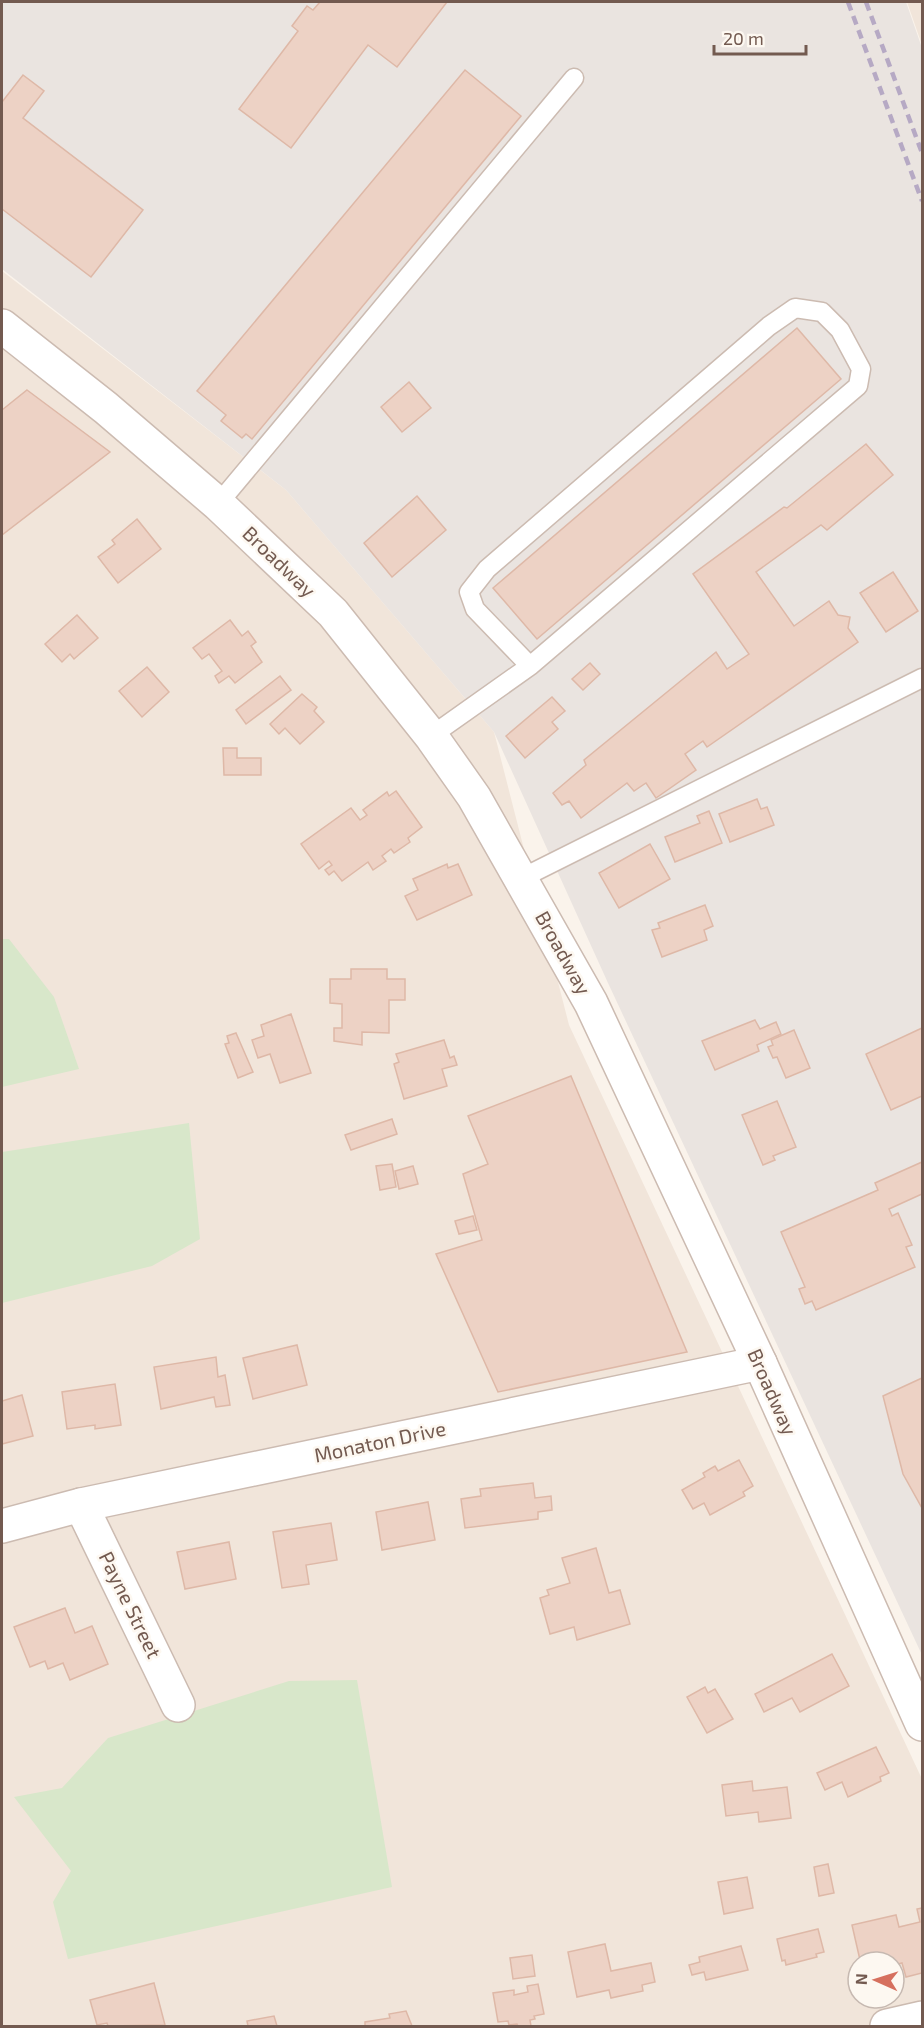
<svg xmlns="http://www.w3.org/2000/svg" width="924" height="2028" font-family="'Exo 2',sans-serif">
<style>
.residential{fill:#f1e5da;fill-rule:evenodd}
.industrial{fill:#eae4e0}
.green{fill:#d8e7ca}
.building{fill:#edd2c5;stroke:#deb8a7;stroke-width:1.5}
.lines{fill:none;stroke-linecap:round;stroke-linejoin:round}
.lane-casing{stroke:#ccbbb1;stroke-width:21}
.street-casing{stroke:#ccbbb1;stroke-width:36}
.lane{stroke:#fff;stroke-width:18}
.street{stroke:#fff;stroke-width:33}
.rail{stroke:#b6a9c4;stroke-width:4.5;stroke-dasharray:9 6;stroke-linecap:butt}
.labels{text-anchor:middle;stroke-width:5;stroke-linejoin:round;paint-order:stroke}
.street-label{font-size:20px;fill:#735a50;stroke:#fdf8f1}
</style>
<rect width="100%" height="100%" fill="#faf3eb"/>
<g class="residential">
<polygon points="907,2 922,2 922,45"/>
<path d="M2 271 286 490 494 732 569 1025 922 1779V2026H2ZM858 1962H894V1998H858Z"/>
</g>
<polygon class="industrial" points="2,2 906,2 922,48 922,1655 608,983 494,732 286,490 2,269"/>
<g class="green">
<polygon points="2,939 9,939 54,997 79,1069 2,1087"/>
<polygon points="189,1123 200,1239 152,1266 2,1303 2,1152"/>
<polygon points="357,1680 392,1887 68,1959 53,1902 71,1871 14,1797 62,1788 108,1738 289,1681"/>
</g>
<g class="building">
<polygon points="320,2 447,2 397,67 368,45 291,148 239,109 298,31 292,26 307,6 313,10"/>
<polygon points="465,70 521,116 252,439 246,434 242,438 221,421 226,415 197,391"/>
<polygon points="23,75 44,91 23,118 143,210 91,277 2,209 2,102"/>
<polygon points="797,328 841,379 537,639 493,588"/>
<polygon points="409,382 431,408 402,432 381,407"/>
<polygon points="27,390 110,452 2,535 2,410"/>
<polygon points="866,444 893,475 827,530 821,525 756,572 794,626 829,601 838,615 850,617 848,628 858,642 707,747 703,741 685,754 696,770 656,798 646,783 634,791 627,783 581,818 569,801 562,805 553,793 586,765 584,760 716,652 727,669 749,654 693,574 784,507 787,508"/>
<polygon points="417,496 446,530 392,577 364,543"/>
<polygon points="137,519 161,549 118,583 98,557 115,544 112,540"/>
<polygon points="893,572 918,611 886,632 860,593"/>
<polygon points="77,615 98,638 74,659 70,654 62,662 45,644"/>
<polygon points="230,620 242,636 248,631 256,642 251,646 262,662 235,683 229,676 219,683 215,676 222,671 209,654 202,659 193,648"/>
<polygon points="590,663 600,674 583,690 572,679"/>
<polygon points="147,667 169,692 142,717 119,691"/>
<polygon points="280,676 291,690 246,724 236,710"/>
<polygon points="302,694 317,707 314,711 324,722 300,744 285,728 279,734 270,724"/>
<polygon points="552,697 565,711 552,722 558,729 525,758 506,736"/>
<polygon points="223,748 237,748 237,758 261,758 261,775 224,775"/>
<polygon points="396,791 422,827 408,838 410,842 394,853 391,849 382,856 386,861 373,870 368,862 342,881 334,871 329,875 325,870 332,865 329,861 319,869 301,844 351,808 360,820 367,815 363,810 387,792 389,796"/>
<polygon points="757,799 761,809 767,807 774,825 730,842 719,814"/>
<polygon points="709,811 722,843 675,862 665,837 700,823 697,816"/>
<polygon points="650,844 670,879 619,908 599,873"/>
<polygon points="447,864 448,868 458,864 472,895 417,920 405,896 418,890 413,879"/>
<polygon points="705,905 713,926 704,930 707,940 662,957 652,930 660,928 658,923"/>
<polygon points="351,969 387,969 387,979 405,979 405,1000 389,1000 389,1033 362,1032 362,1045 334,1041 334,1028 342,1028 342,1004 330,1003 330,979 351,979"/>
<polygon points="291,1014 311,1073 280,1083 270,1054 258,1058 252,1040 264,1036 261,1025"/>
<polygon points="755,1020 760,1029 776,1022 781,1034 757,1045 759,1051 715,1070 702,1041"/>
<polygon points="922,1028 922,1096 891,1110 866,1054"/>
<polygon points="794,1030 810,1068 786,1078 777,1057 773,1058 768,1047 773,1045 771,1040"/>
<polygon points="236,1033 253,1072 238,1078 225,1044 229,1043 227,1036"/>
<polygon points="444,1040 450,1058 454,1056 457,1065 442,1069 447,1086 404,1099 394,1064 399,1062 396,1054"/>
<polygon points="571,1076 687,1352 498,1392 436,1254 482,1240 463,1174 488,1164 468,1116"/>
<polygon points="777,1101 796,1147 773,1156 775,1160 763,1165 742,1115"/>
<polygon points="392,1119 397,1134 351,1150 345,1135"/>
<polygon points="922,1162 922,1194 889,1209 892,1216 898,1213 912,1245 906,1247 915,1267 816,1310 812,1301 805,1304 799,1289 805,1287 781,1232 878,1190 875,1183"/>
<polygon points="392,1164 396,1187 380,1190 376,1166"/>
<polygon points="413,1166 418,1184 399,1189 395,1171"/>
<polygon points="473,1216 477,1230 459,1234 455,1221"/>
<polygon points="297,1345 307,1385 253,1399 243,1358"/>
<polygon points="216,1357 218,1377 225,1375 230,1405 216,1407 214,1397 161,1409 154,1367"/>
<polygon points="922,1378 922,1508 903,1474 883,1396"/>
<polygon points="115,1384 121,1425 95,1429 95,1425 67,1429 62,1392"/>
<polygon points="22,1395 33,1436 2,1444 2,1401"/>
<polygon points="739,1460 753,1486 743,1492 745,1496 710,1515 704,1503 693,1509 682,1490 705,1477 703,1473 715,1466 718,1471"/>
<polygon points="533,1483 535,1498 551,1496 552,1510 538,1512 538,1519 465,1528 461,1499 481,1496 480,1489"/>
<polygon points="428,1502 435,1540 382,1550 376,1512"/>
<polygon points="331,1523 337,1560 306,1565 309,1584 282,1588 273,1532"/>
<polygon points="229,1542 236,1579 185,1589 177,1552"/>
<polygon points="596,1548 609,1593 620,1590 630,1624 577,1640 574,1627 550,1634 540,1598 549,1595 547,1590 570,1583 562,1558"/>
<polygon points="65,1608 75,1633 92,1626 108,1664 70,1680 63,1663 48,1669 45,1661 30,1667 14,1627"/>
<polygon points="832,1654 849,1686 800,1712 792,1698 764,1712 755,1694"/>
<polygon points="705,1687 708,1693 715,1689 733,1719 707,1733 687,1697"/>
<polygon points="876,1747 889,1773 880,1777 881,1781 848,1797 842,1782 825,1790 817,1773"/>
<polygon points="752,1781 753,1791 787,1787 791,1818 759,1822 758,1812 726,1816 722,1785"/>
<polygon points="828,1864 834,1893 819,1896 814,1867"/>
<polygon points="747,1877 753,1908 724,1914 718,1882"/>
<polygon points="922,1908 922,1973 906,1977 902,1963 894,1965 894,1962 860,1960 852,1925 896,1915 899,1927 920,1922 917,1909"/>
<polygon points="818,1929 824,1952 816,1954 817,1957 786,1965 785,1960 782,1961 777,1939"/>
<polygon points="605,1944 611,1971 651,1963 655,1982 642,1985 643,1991 611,1998 609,1990 577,1997 568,1952"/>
<polygon points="741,1946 748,1970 706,1980 704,1972 692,1975 689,1965 700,1962 699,1957"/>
<polygon points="532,1955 535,1976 513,1979 510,1958"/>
<polygon points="154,1983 165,2025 108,2026 107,2023 97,2025 90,2000"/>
<polygon points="538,1984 544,2014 534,2016 535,2019 530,2020 531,2026 518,2026 517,2024 509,2025 508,2021 498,2022 493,1993 514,1990 514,1995 528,1992 527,1986"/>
<polygon points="406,2011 412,2026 365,2026 365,2022 390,2018 389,2014"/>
<polygon points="274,2016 277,2026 248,2026 247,2021"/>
</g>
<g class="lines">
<defs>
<g id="lane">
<polyline points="218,504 574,78"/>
<polyline points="431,736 530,666 858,386 861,369 840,330 822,312 795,308 769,326 487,569 469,592 475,609 530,666"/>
<polyline points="522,878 922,678"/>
</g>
<g id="street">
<polyline points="2,326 106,408 218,504 333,613 431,736 474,797 591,1003 760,1363 922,1724"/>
<polyline points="81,1505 178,1705"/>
<polyline points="2,1526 81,1505 760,1363"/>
<polyline points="887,2026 922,2018"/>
</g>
</defs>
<use href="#lane" class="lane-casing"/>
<use href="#street" class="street-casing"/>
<use href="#lane" class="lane"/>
<use href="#street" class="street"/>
<g class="rail">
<polyline points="848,2 922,201"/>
<polyline points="866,2 922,153"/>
</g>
</g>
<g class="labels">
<g class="street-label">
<text transform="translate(279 562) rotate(44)" y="7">Broadway</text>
<text transform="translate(563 953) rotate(61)" y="7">Broadway</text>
<text transform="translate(772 1392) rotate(66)" y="7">Broadway</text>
<text transform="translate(380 1442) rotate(-12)" y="7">Monaton Drive</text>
<text transform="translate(130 1605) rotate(64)" y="7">Payne Street</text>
</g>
</g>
<rect width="924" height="2028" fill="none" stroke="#735a50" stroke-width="6"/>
<g transform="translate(876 1980) rotate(273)"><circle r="28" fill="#fdf8f1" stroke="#c6b9b1" stroke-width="1.5"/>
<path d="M0-4.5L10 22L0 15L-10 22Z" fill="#d6705e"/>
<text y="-9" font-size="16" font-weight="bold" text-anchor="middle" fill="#735a50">N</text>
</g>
<path d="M714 45v9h92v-9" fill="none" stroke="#735a50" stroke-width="3"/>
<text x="723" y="45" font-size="18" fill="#735a50" stroke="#fdf8f1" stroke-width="4.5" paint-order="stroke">20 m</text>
</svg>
